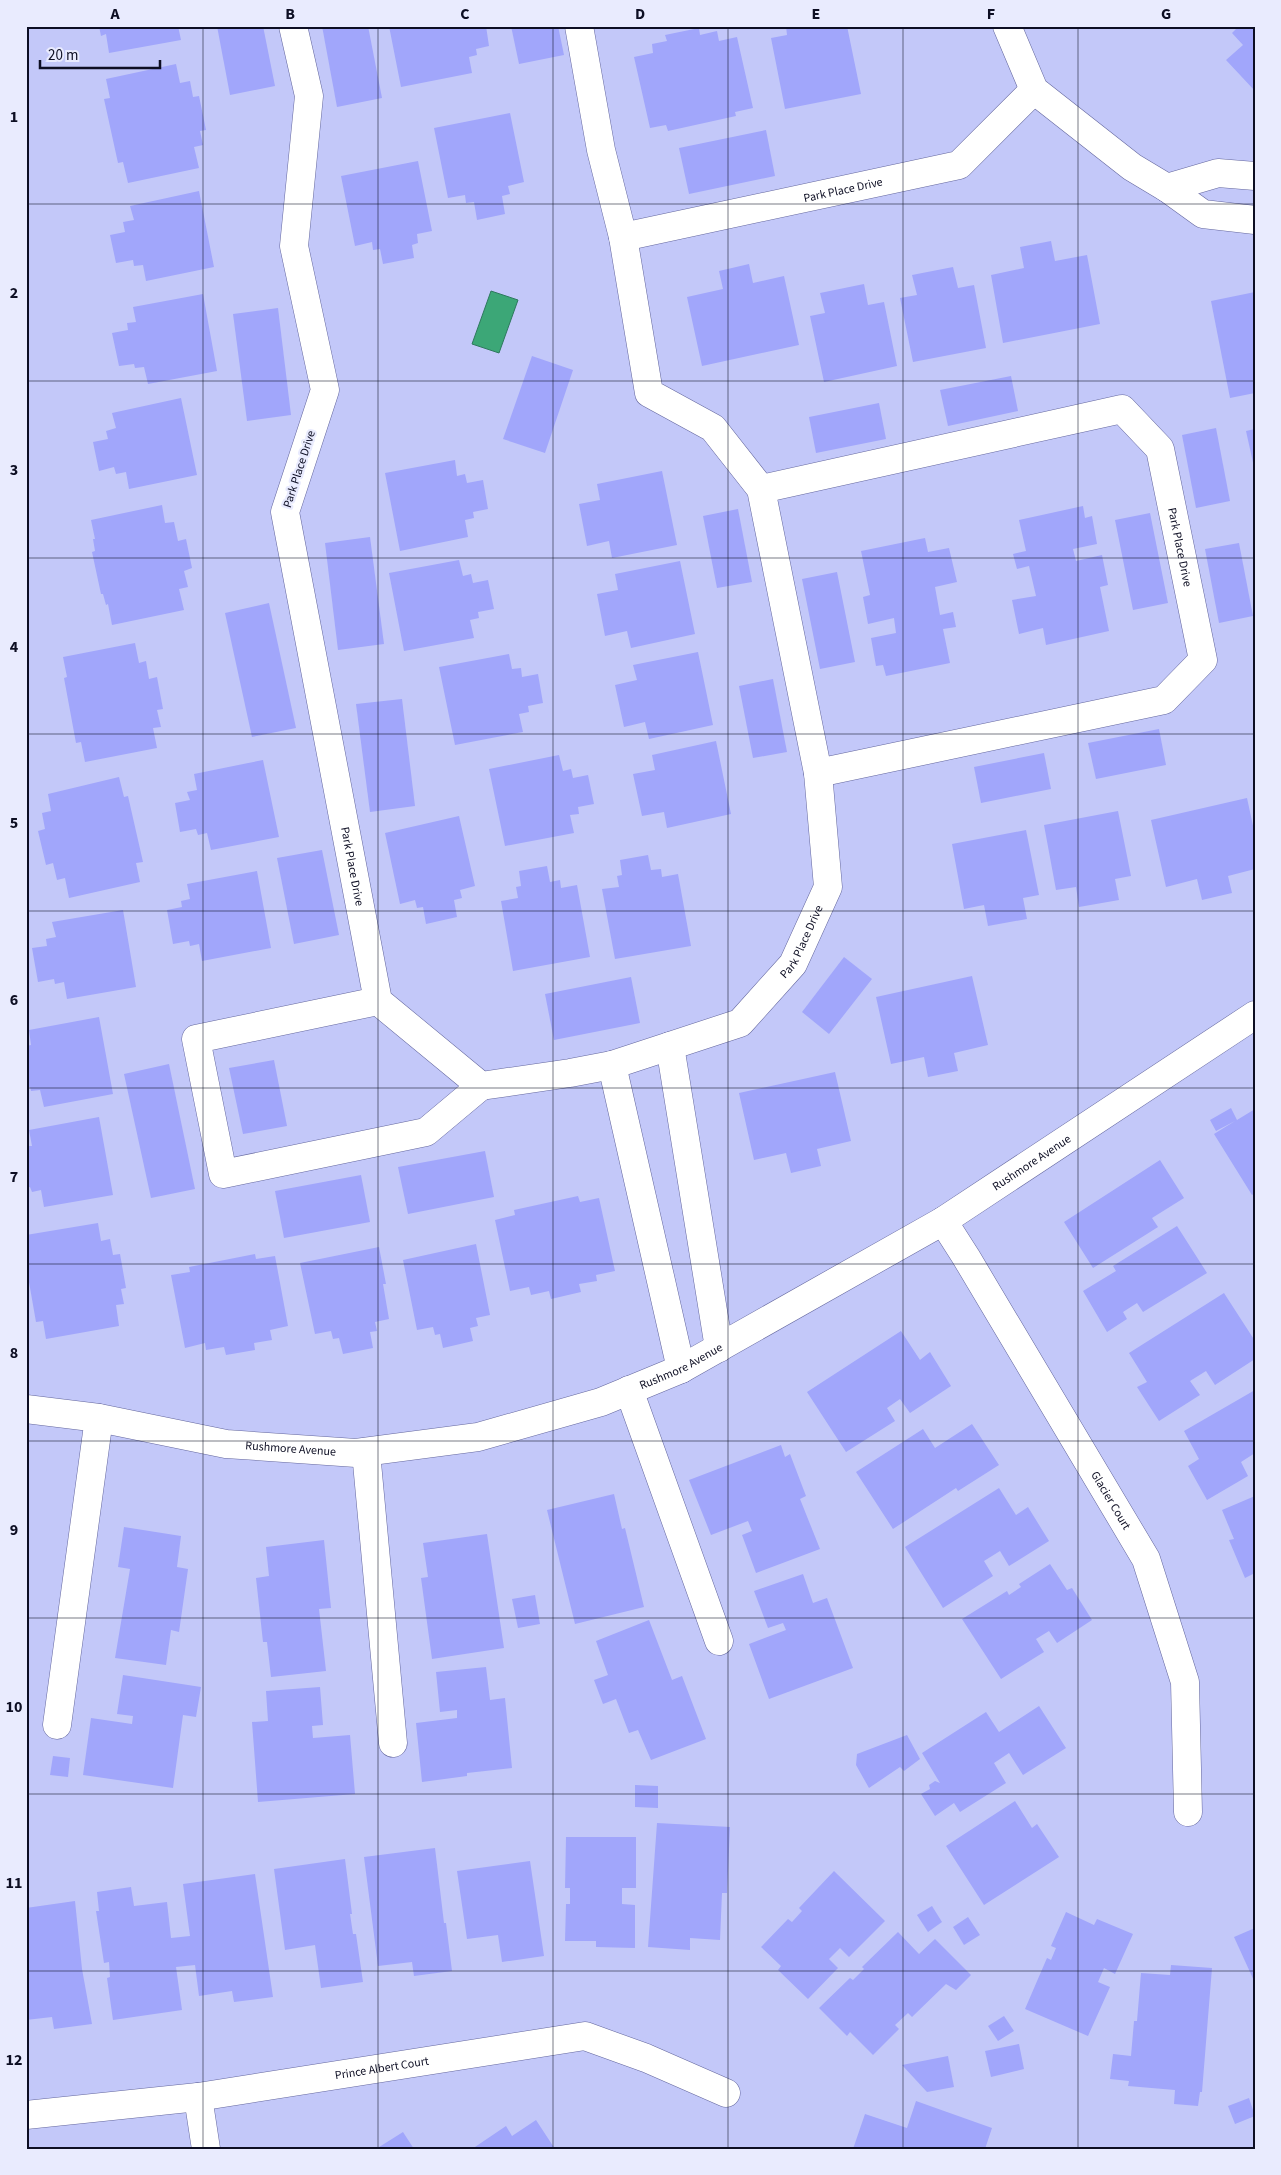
<svg xmlns="http://www.w3.org/2000/svg" width="1281" height="2175" font-family="'Source Sans 3',sans-serif">
<style>
.water{fill:#3ca777;stroke:#2e795e}
.building{fill:#a1a6fb}
.lines{fill:none;stroke-linecap:round;stroke-linejoin:round}
.street-casing{stroke:#64679e;stroke-width:29}
.street{stroke:#fff;stroke-width:28}
.grid{fill:none;stroke:#0d0e23;stroke-width:1;stroke-opacity:0.55}
.labels{text-anchor:middle;stroke-width:4.5;stroke-linejoin:round;paint-order:stroke}
.street-label{font-size:12px;fill:#0d0e23;stroke:#e9ebfe}
.neatline{fill:none;stroke:#0d0e23;stroke-width:2}
.grid-label{font-size:16px;text-anchor:middle;font-weight:bold;fill:#0d0e23}
</style>
<rect width="100%" height="100%" fill="#c3c8f9"/>
<polygon class="water" points="491,291 518,300 499,353 472,344"/>
<g class="building">
<polygon points="99,26 178,26 181,40 109,53 106,34 101,36"/>
<polygon points="217,26 263,26 275,86 230,95"/>
<polygon points="322,26 368,26 382,98 337,107"/>
<polygon points="389,26 486,26 489,46 476,49 477,55 469,57 472,73 401,87"/>
<polygon points="511,26 558,26 564,55 519,64"/>
<polygon points="786,26 847,26 861,94 785,109 771,38 787,35"/>
<polygon points="1239,26 1255,26 1255,91 1226,60 1243,45 1232,33"/>
<polygon points="699,28 700,35 717,31 719,41 737,37 753,108 735,112 736,116 668,131 666,125 650,128 634,57 653,53 652,44 667,41 665,35"/>
<polygon points="176,64 180,83 190,81 193,97 199,96 206,130 200,131 203,145 194,147 199,168 128,183 123,162 118,163 104,99 110,98 106,79"/>
<polygon points="510,113 524,182 508,186 510,194 502,196 505,214 477,220 474,202 466,203 465,195 448,198 434,128"/>
<polygon points="766,130 775,176 689,194 679,148"/>
<polygon points="418,161 432,231 417,234 418,243 412,245 414,258 383,264 380,249 373,250 372,242 355,246 341,176"/>
<polygon points="199,191 214,267 146,281 143,265 134,266 133,260 116,263 110,235 125,232 123,222 134,220 130,206"/>
<polygon points="1051,241 1055,261 1087,255 1100,324 1003,343 991,275 1024,268 1020,247"/>
<polygon points="749,264 753,283 784,276 799,345 702,366 687,297 723,289 719,271"/>
<polygon points="953,267 958,288 974,285 986,348 913,362 900,298 917,295 912,275"/>
<polygon points="864,284 868,305 884,302 897,366 824,382 810,316 825,313 820,293"/>
<polygon points="1255,292 1255,393 1230,398 1211,301"/>
<polygon points="203,294 217,371 148,384 144,367 135,368 134,364 119,366 112,333 128,330 127,323 136,322 133,307"/>
<polygon points="278,308 291,415 247,421 233,314"/>
<polygon points="532,356 573,370 545,453 503,439"/>
<polygon points="1011,376 1018,411 948,426 940,390"/>
<polygon points="181,398 197,475 129,489 126,472 116,474 114,467 99,471 93,442 108,439 106,431 116,428 112,413"/>
<polygon points="879,403 886,439 816,453 809,417"/>
<polygon points="1216,428 1230,501 1196,508 1182,435"/>
<polygon points="1255,429 1255,467 1254,467 1246,431"/>
<polygon points="455,460 457,476 465,474 467,483 483,480 488,509 473,512 474,518 465,520 468,537 400,551 385,473"/>
<polygon points="662,471 677,545 612,558 609,541 587,546 579,504 600,500 597,484"/>
<polygon points="162,505 165,523 174,522 178,541 186,539 192,568 184,571 188,587 179,589 184,610 112,625 108,604 106,605 103,594 101,594 92,552 95,551 93,539 95,539 91,520"/>
<polygon points="1083,506 1085,518 1092,516 1097,544 1073,549 1076,561 1102,555 1108,585 1100,587 1109,631 1046,645 1043,628 1019,634 1012,600 1036,596 1029,566 1017,569 1013,554 1026,551 1019,520"/>
<polygon points="738,509 752,582 717,588 703,516"/>
<polygon points="1150,513 1168,603 1133,610 1115,520"/>
<polygon points="370,537 384,644 338,650 325,543"/>
<polygon points="925,538 928,552 949,548 957,582 935,587 940,615 953,612 956,627 943,629 950,663 886,676 883,665 876,666 871,638 896,633 894,618 868,624 863,597 870,595 861,551"/>
<polygon points="1239,543 1253,616 1219,623 1205,549"/>
<polygon points="459,560 463,576 471,574 473,583 488,580 494,609 478,612 479,618 470,620 474,638 404,651 389,573"/>
<polygon points="680,561 695,634 631,648 627,631 605,636 597,594 618,590 615,574"/>
<polygon points="837,572 855,662 820,669 802,579"/>
<polygon points="269,603 296,728 252,737 225,613"/>
<polygon points="135,643 139,663 146,661 149,679 157,677 163,709 157,710 161,727 153,728 157,748 85,762 81,742 76,743 64,678 67,677 63,657"/>
<polygon points="698,652 713,725 649,739 645,722 624,727 615,685 637,680 633,665"/>
<polygon points="509,654 512,669 521,668 522,677 538,674 543,703 528,706 529,712 519,714 523,732 455,745 439,667"/>
<polygon points="773,679 787,752 753,758 739,686"/>
<polygon points="402,699 415,806 370,812 356,704"/>
<polygon points="1159,729 1166,765 1096,779 1088,743"/>
<polygon points="716,741 731,814 667,828 664,812 642,816 633,774 655,770 652,755"/>
<polygon points="1044,753 1051,789 981,803 974,767"/>
<polygon points="559,755 563,771 571,769 573,778 588,775 594,804 578,807 579,814 570,815 574,833 505,846 489,769"/>
<polygon points="263,760 279,837 211,850 207,833 198,835 196,829 180,832 175,803 190,800 187,792 197,790 194,774"/>
<polygon points="119,777 124,797 128,796 143,862 136,863 140,882 69,898 65,878 57,880 53,863 46,865 38,831 45,829 42,813 51,811 48,794"/>
<polygon points="1247,798 1255,835 1255,869 1228,876 1232,893 1202,900 1197,879 1166,887 1151,820"/>
<polygon points="1118,811 1131,876 1115,879 1119,900 1079,907 1076,887 1056,890 1044,825"/>
<polygon points="459,816 475,886 460,890 462,898 454,900 457,917 426,924 423,907 417,908 415,900 400,904 385,833"/>
<polygon points="1026,830 1039,895 1023,898 1027,919 988,926 984,905 964,909 952,844"/>
<polygon points="322,850 339,935 294,944 277,858"/>
<polygon points="648,855 651,870 661,869 662,877 678,874 691,946 615,959 602,889 619,887 617,876 622,875 620,860"/>
<polygon points="547,866 550,882 560,880 561,888 577,885 590,957 513,971 501,901 518,898 516,887 521,886 519,871"/>
<polygon points="257,871 271,948 202,961 199,944 190,946 189,941 173,944 167,910 182,907 181,901 190,899 187,884"/>
<polygon points="123,910 136,987 67,999 64,982 55,984 54,979 38,982 32,948 47,946 46,939 56,937 52,922"/>
<polygon points="844,957 872,979 829,1034 802,1012"/>
<polygon points="972,976 988,1045 954,1053 958,1071 928,1077 924,1057 891,1064 876,997"/>
<polygon points="631,977 640,1023 554,1040 545,994"/>
<polygon points="99,1017 113,1094 44,1107 40,1090 31,1091 30,1087 26,1087 26,1046 31,1045 29,1030"/>
<polygon points="274,1060 287,1126 243,1134 229,1068"/>
<polygon points="169,1064 195,1189 151,1198 124,1074"/>
<polygon points="835,1072 851,1141 817,1149 821,1166 791,1173 786,1153 754,1160 739,1093"/>
<polygon points="1231,1108 1237,1120 1255,1109 1255,1193 1252,1195 1214,1134 1235,1121 1216,1131 1210,1120"/>
<polygon points="99,1117 113,1195 44,1207 41,1190 32,1192 30,1187 26,1188 26,1146 32,1146 29,1130"/>
<polygon points="485,1151 494,1197 408,1214 398,1167"/>
<polygon points="1160,1160 1184,1198 1152,1218 1158,1227 1093,1268 1064,1222"/>
<polygon points="361,1175 370,1222 284,1238 275,1191"/>
<polygon points="578,1196 580,1202 599,1198 615,1271 596,1275 597,1281 579,1284 581,1292 551,1299 549,1291 531,1295 529,1287 510,1291 495,1220 515,1215 514,1210"/>
<polygon points="98,1223 101,1241 110,1239 113,1255 120,1254 126,1288 121,1289 124,1304 116,1305 119,1326 46,1339 43,1321 36,1322 26,1265 26,1256 29,1255 26,1235"/>
<polygon points="1177,1226 1207,1273 1143,1312 1137,1303 1123,1312 1127,1319 1107,1332 1083,1291 1116,1271 1113,1266"/>
<polygon points="476,1244 490,1315 476,1318 478,1326 470,1328 473,1341 443,1348 440,1334 435,1335 433,1327 417,1330 403,1260"/>
<polygon points="379,1247 386,1284 383,1284 389,1319 375,1322 377,1331 370,1332 373,1348 343,1354 339,1338 333,1339 331,1331 315,1334 300,1263"/>
<polygon points="255,1254 256,1259 275,1256 288,1326 270,1330 272,1340 254,1343 255,1350 226,1355 224,1347 206,1350 205,1343 185,1348 171,1275 190,1272 189,1267"/>
<polygon points="1224,1293 1255,1341 1255,1359 1215,1385 1206,1371 1190,1381 1200,1395 1159,1421 1137,1387 1147,1382 1129,1353"/>
<polygon points="901,1331 920,1360 930,1352 951,1386 910,1413 900,1399 887,1408 895,1421 846,1452 807,1392"/>
<polygon points="1255,1390 1255,1453 1241,1462 1248,1476 1207,1500 1188,1466 1199,1459 1184,1431"/>
<polygon points="972,1424 999,1465 958,1491 956,1488 893,1529 856,1472 923,1429 935,1448"/>
<polygon points="781,1445 785,1457 790,1454 806,1496 800,1499 820,1549 756,1573 742,1535 752,1531 748,1521 711,1535 689,1480"/>
<polygon points="999,1488 1016,1515 1028,1507 1049,1541 1009,1566 1000,1551 984,1561 993,1576 943,1608 905,1547"/>
<polygon points="614,1494 622,1529 625,1528 644,1607 575,1624 547,1510"/>
<polygon points="1255,1496 1255,1573 1245,1578 1229,1540 1234,1539 1222,1510"/>
<polygon points="124,1527 181,1536 177,1567 188,1569 179,1632 171,1630 166,1665 115,1658 130,1569 118,1567"/>
<polygon points="487,1534 504,1648 432,1659 421,1578 428,1577 423,1543"/>
<polygon points="324,1540 331,1608 319,1609 326,1671 271,1677 267,1642 263,1642 256,1578 269,1576 266,1547"/>
<polygon points="1050,1564 1067,1590 1072,1588 1092,1620 1057,1643 1049,1631 1036,1639 1044,1652 1001,1679 962,1619 1007,1591 1009,1595 1021,1587 1019,1584"/>
<polygon points="803,1574 813,1603 827,1598 853,1668 769,1699 749,1644 786,1630 783,1623 768,1628 754,1591"/>
<polygon points="535,1595 540,1624 518,1628 512,1599"/>
<polygon points="649,1620 672,1680 682,1676 706,1739 651,1760 638,1730 629,1733 616,1699 603,1704 594,1680 608,1675 596,1641"/>
<polygon points="486,1667 490,1700 505,1698 512,1768 467,1773 467,1776 422,1782 416,1723 457,1718 457,1710 440,1712 436,1672"/>
<polygon points="123,1675 201,1687 196,1717 183,1715 173,1788 83,1775 91,1718 132,1724 133,1716 117,1714"/>
<polygon points="320,1687 323,1725 312,1726 313,1738 350,1735 355,1794 258,1802 252,1722 268,1721 266,1691"/>
<polygon points="1039,1706 1066,1748 1023,1775 1009,1753 994,1763 1006,1783 960,1812 954,1803 935,1816 921,1794 930,1789 929,1785 935,1781 940,1783 922,1753 986,1712 999,1732"/>
<polygon points="907,1735 920,1759 904,1771 900,1767 869,1788 856,1765 857,1754"/>
<polygon points="53,1756 70,1758 68,1777 50,1775"/>
<polygon points="635,1785 658,1786 658,1808 635,1807"/>
<polygon points="1015,1801 1032,1828 1037,1824 1059,1857 984,1905 946,1846"/>
<polygon points="657,1823 730,1827 727,1893 722,1893 720,1940 690,1938 690,1950 648,1947"/>
<polygon points="566,1837 636,1837 636,1888 622,1888 622,1904 635,1905 635,1948 596,1947 596,1941 565,1941 566,1904 570,1904 570,1888 565,1888"/>
<polygon points="435,1848 444,1923 446,1923 452,1971 414,1976 412,1962 378,1966 364,1857"/>
<polygon points="345,1859 352,1914 350,1914 353,1934 356,1934 363,1982 321,1988 315,1945 285,1950 274,1869"/>
<polygon points="530,1861 544,1956 502,1962 498,1935 467,1939 457,1871"/>
<polygon points="834,1871 885,1921 849,1957 840,1948 829,1959 838,1968 808,1999 778,1970 781,1966 761,1947 788,1919 792,1922 802,1911 799,1908"/>
<polygon points="255,1874 273,1997 234,2002 232,1991 199,1996 195,1965 176,1967 182,2010 113,2020 107,1978 110,1977 109,1962 104,1963 96,1911 99,1911 97,1892 131,1887 134,1906 167,1902 171,1938 190,1936 183,1884"/>
<polygon points="75,1901 82,1969 92,2024 54,2029 52,2017 26,2020 26,1908"/>
<polygon points="932,1906 942,1922 928,1932 917,1915"/>
<polygon points="1066,1912 1094,1925 1097,1919 1133,1934 1115,1974 1104,1968 1098,1982 1110,1987 1088,2036 1025,2009 1047,1958 1051,1960 1056,1948 1051,1946"/>
<polygon points="968,1917 980,1935 964,1945 953,1927"/>
<polygon points="1255,1928 1255,1983 1234,1937"/>
<polygon points="898,1932 919,1954 935,1939 971,1975 956,1990 946,1984 912,2017 908,2013 895,2025 899,2029 873,2055 850,2032 847,2036 819,2008 850,1978 853,1980 864,1969 862,1967"/>
<polygon points="1171,1965 1212,1968 1202,2092 1200,2092 1198,2106 1174,2104 1175,2090 1128,2086 1129,2081 1110,2079 1113,2054 1131,2056 1134,2021 1137,2021 1141,1973 1170,1975"/>
<polygon points="1004,2016 1014,2031 998,2041 988,2026"/>
<polygon points="1019,2044 1024,2069 991,2077 985,2051"/>
<polygon points="948,2056 954,2087 927,2092 902,2065"/>
<polygon points="1249,2098 1255,2116 1235,2124 1228,2106"/>
<polygon points="916,2101 992,2128 985,2149 853,2149 865,2114 907,2128"/>
<polygon points="536,2120 555,2149 472,2149 506,2126 512,2136"/>
<polygon points="403,2132 414,2149 376,2149"/>
</g>
<g class="lines">
<defs>
<g id="street">
<path id="s1" d="M293 26 309 96 294 246 325 390 285 512 378 1001 481 1086 570 1073 612 1065 740 1023 793 964 828 887 818 773 761 489 713 428 649 393 623 237 601 150 579 26"/>
<polyline points="1007,26 1034,90 1132,167 1167,188 1203,214 1255,220"/>
<polyline points="1167,188 1218,173 1255,176"/>
<path id="s2" d="M623 237 959 165 1034 90"/>
<path id="s3" d="M761 489 1122 409 1160 449 1203 660 1164 700 818 773"/>
<polyline points="378,1001 196,1039 223,1174 426,1132 481,1086"/>
<polyline points="670,1046 719,1348"/>
<polyline points="612,1065 681,1369"/>
<path id="s4" d="M943 1221 966 1257 1146 1559 1185 1682 1188 1812"/>
<polyline points="629,1390 719,1641"/>
<path id="s5" d="M26 1409 99 1418 226 1444 356 1453 478 1437 601 1402 681 1369 943 1221 1255 1015"/>
<polyline points="366,1452 393,1743"/>
<polyline points="57,1725 99,1418"/>
<polyline points="198,2097 206,2149"/>
<path id="s6" d="M26 2115 198 2097 585 2036 646 2058 726 2093"/>
</g>
</defs>
<use href="#street" class="street-casing"/>
<use href="#street" class="street"/>
</g>
<path class="grid" d="M203 26V2149M378 26V2149M553 26V2149M728 26V2149M903 26V2149M1078 26V2149M26 204H1255M26 381H1255M26 558H1255M26 734H1255M26 911H1255M26 1088H1255M26 1264H1255M26 1441H1255M26 1618H1255M26 1794H1255M26 1971H1255"/>
<g class="labels">
<g class="street-label">
<text dy="4" stroke="none"><textPath href="#s2" startOffset="225">Park Place Drive</textPath></text>
<text transform="translate(299 469) rotate(-72)" y="4">Park Place Drive</text>
<text dy="4" stroke="none"><textPath href="#s3" startOffset="525">Park Place Drive</textPath></text>
<text dy="4" stroke="none"><textPath href="#s1" startOffset="859">Park Place Drive</textPath></text>
<text dy="4" stroke="none"><textPath href="#s1" startOffset="1500">Park Place Drive</textPath></text>
<text dy="4" stroke="none"><textPath href="#s5" startOffset="1078">Rushmore Avenue</textPath></text>
<text dy="4" stroke="none"><textPath href="#s5" startOffset="672">Rushmore Avenue</textPath></text>
<text dy="4" stroke="none"><textPath href="#s5" startOffset="268">Rushmore Avenue</textPath></text>
<text dy="4" stroke="none"><textPath href="#s4" startOffset="326">Glacier Court</textPath></text>
<text dy="4" stroke="none"><textPath href="#s6" startOffset="359">Prince Albert Court</textPath></text>
</g>
</g>
<rect width="1281" height="2175" fill="none" stroke="#e9ebfe" stroke-width="55"/>
<path d="M40 60v8h120v-8" fill="none" stroke="#0d0e23" stroke-width="2.5"/>
<text x="48" y="60" font-size="15" fill="#0d0e23" stroke="#e9ebfe" stroke-width="4" paint-order="stroke">20 m</text>
<rect x="28" y="28" width="1226" height="2120" class="neatline"/>
<g class="grid-label">
<text x="115" y="19">A</text>
<text x="290" y="19">B</text>
<text x="465" y="19">C</text>
<text x="640" y="19">D</text>
<text x="816" y="19">E</text>
<text x="991" y="19">F</text>
<text x="1166" y="19">G</text>
<text x="14" y="122">1</text>
<text x="14" y="298">2</text>
<text x="14" y="475">3</text>
<text x="14" y="652">4</text>
<text x="14" y="828">5</text>
<text x="14" y="1005">6</text>
<text x="14" y="1182">7</text>
<text x="14" y="1358">8</text>
<text x="14" y="1535">9</text>
<text x="14" y="1712">10</text>
<text x="14" y="1888">11</text>
<text x="14" y="2065">12</text>
</g>
</svg>
